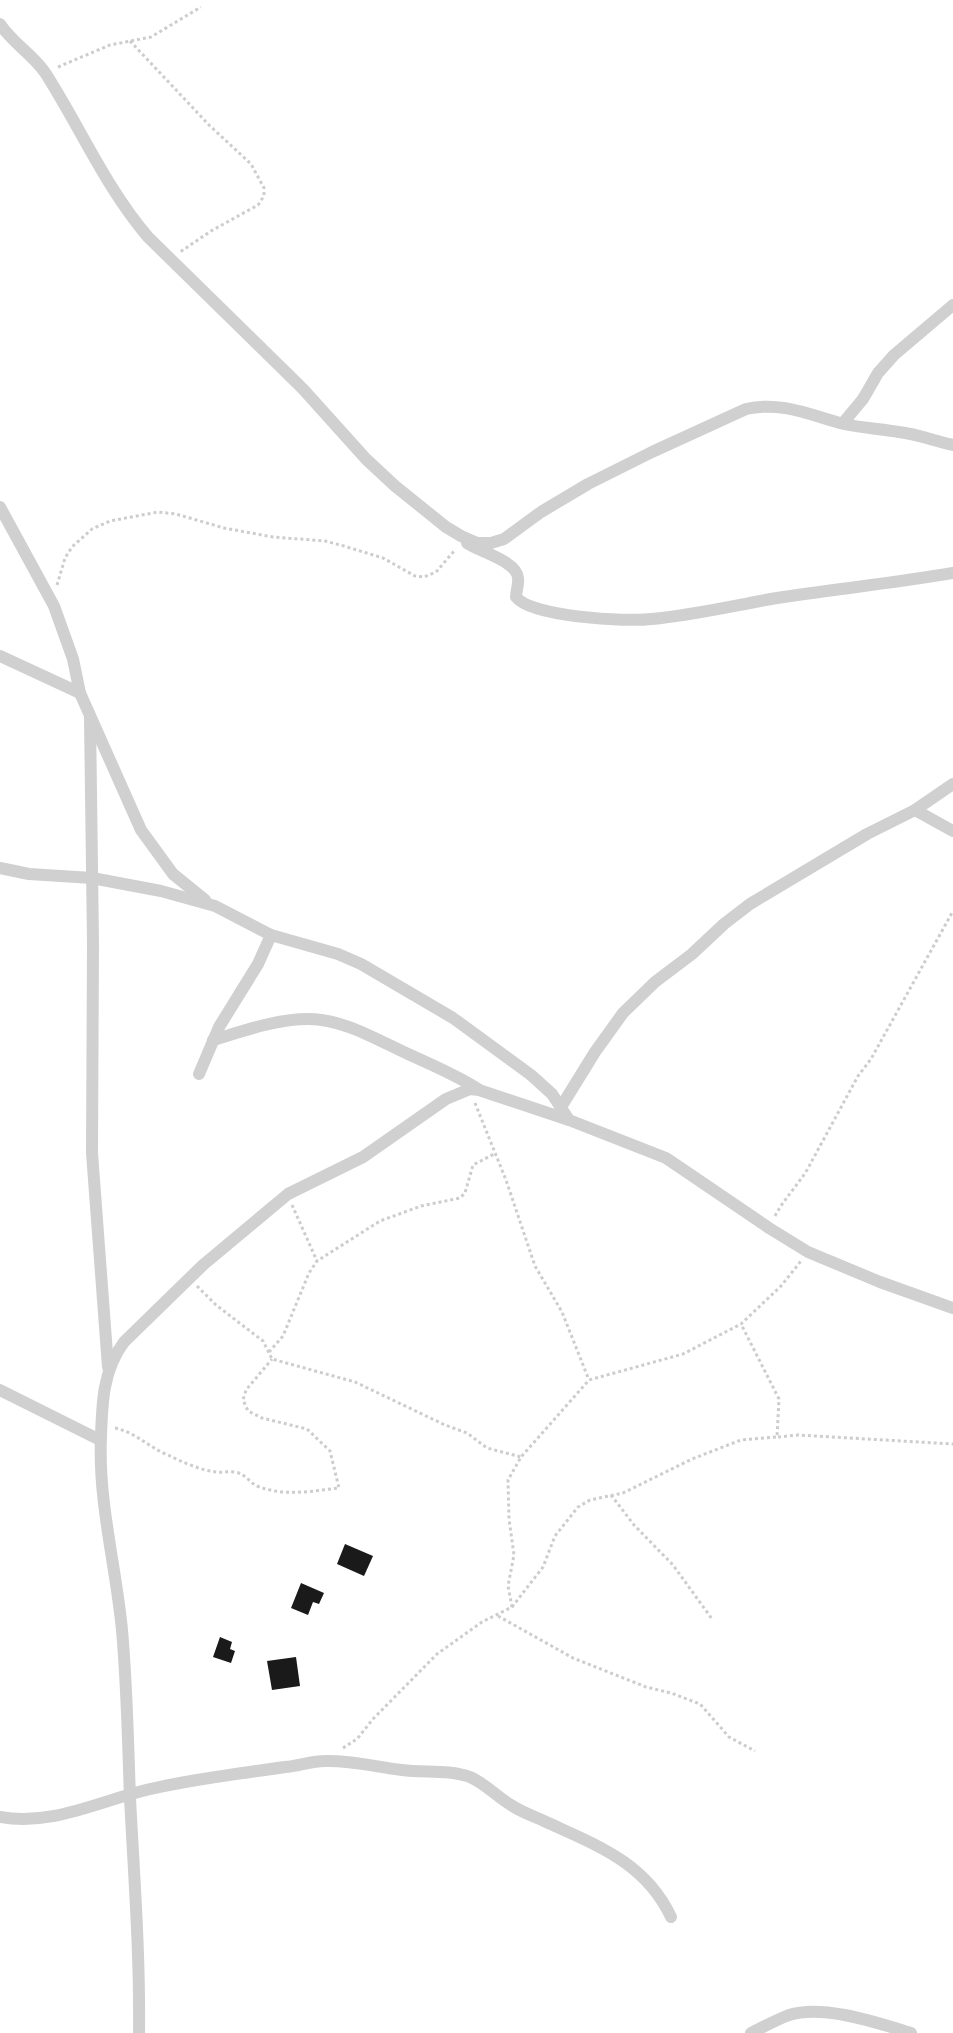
<svg xmlns="http://www.w3.org/2000/svg" width="953" height="2033" font-family="'Roboto Condensed',sans-serif">
<style>
.building{fill:#1a1a1a}
.lines{fill:none;stroke-linecap:round;stroke-linejoin:round}
.path{stroke:#cdcdcd;stroke-width:3;stroke-dasharray:3 3;stroke-linecap:butt}
.street{stroke:#d0d0d0;stroke-width:12}
</style>
<rect width="100%" height="100%" fill="#fff"/>
<g class="building">
<polygon points="345,1544 373,1556 364,1576 337,1564"/>
<polygon points="301,1583 324,1593 319,1604 313,1602 308,1615 291,1608"/>
<polygon points="220,1637 232,1642 230,1649 235,1651 231,1663 213,1657"/>
<polygon points="296,1657 300,1686 272,1690 267,1661"/>
</g>
<g class="lines">
<g class="path">
<polyline points="130,41 209,125 251,164 264,188 264,196 258,205 211,231 180,252"/>
<polyline points="58,67 110,45 151,37 201,7"/>
<polyline points="57,585 65,558 72,547 92,529 110,521 158,512 176,514 224,528 273,537 325,541 344,546 383,558 415,576 424,577 436,572 455,550"/>
<polyline points="475,1103 506,1180 535,1266 562,1312 589,1380"/>
<polyline points="292,1205 317,1261"/>
<path d="M775 1216C784 1199 797 1186 807 1170L858 1076 871 1059 953 911"/>
<polyline points="197,1286 216,1305 263,1341 272,1359 355,1382 445,1425 467,1433 487,1448 521,1457"/>
<polyline points="269,1352 283,1336 309,1273 317,1261 380,1221 421,1206 460,1198 465,1193 473,1165 496,1153"/>
<path d="M115 1428C137 1433 148 1447 168 1455 182 1462 200 1470 216 1472 222 1473 228 1471 234 1472 245 1473 249 1482 257 1486 284 1497 312 1491 339 1488L330 1451 307 1429 262 1418 248 1411 243 1400 246 1390 272 1359"/>
<polyline points="778,1437 798,1435 953,1444"/>
<polyline points="611,1495 634,1525 673,1565 712,1619"/>
<polyline points="512,1607 543,1567 555,1536 578,1507 590,1500 623,1493 692,1459 741,1440 777,1437 779,1399 741,1324"/>
<polyline points="498,1616 573,1658 646,1687 671,1693 700,1704 729,1737 755,1751"/>
<polyline points="343,1748 357,1739 373,1719 437,1654 482,1622 512,1607 508,1586 514,1555 509,1519 508,1480 521,1457 589,1380 683,1354 741,1324 781,1286 801,1261"/>
</g>
<g class="street">
<path d="M0 24C13 44 33 54 46 74 81 129 106 188 148 237L303 389 366 459 395 486 446 527 461 536 477 543H491L504 539 541 512 588 484 652 452 746 409C782 401 810 415 844 424 863 428 881 429 899 432 917 434 935 441 953 445"/>
<polyline points="843,423 863,399 878,373 894,355 953,305"/>
<polyline points="0,507 54,606 73,659 80,693 141,830 173,874 205,900"/>
<path d="M467 543C480 552 517 561 518 578 519 584 516 591 516 597 531 617 626 622 652 619 694 615 736 605 777 598 836 589 895 583 953 573"/>
<polyline points="0,656 80,693"/>
<polyline points="90,718 93,943 92,1153 108,1367"/>
<polyline points="915,810 953,831"/>
<polyline points="0,868 29,874 92,878 161,891 215,906 271,935 338,954 361,964 453,1018 531,1075 552,1094 569,1120"/>
<path d="M213 1040C243 1031 277 1019 308 1019 344 1019 377 1040 408 1054 432 1065 456 1075 478 1089"/>
<polyline points="199,1074 219,1027 258,964 271,935"/>
<polyline points="561,1107 595,1052 623,1013 655,982 692,954 724,924 750,904 867,834 915,810 953,784"/>
<polyline points="0,1390 100,1440"/>
<path d="M0 1817C52 1826 97 1802 146 1790 192 1779 238 1774 285 1767 298 1766 312 1761 325 1761 351 1760 376 1767 402 1770 424 1773 449 1769 470 1777 486 1784 497 1797 511 1805 521 1812 533 1816 544 1821 596 1845 645 1862 671 1917"/>
<path d="M139 2033C140 1954 134 1876 130 1798 128 1742 127 1686 122 1630 116 1566 98 1502 101 1437 102 1403 103 1370 124 1342L203 1265 288 1194 363 1157 446 1099 470 1089 479 1090 569 1120 666 1158 769 1228 808 1252 880 1282 953 1308"/>
<path d="M751 2033C763 2027 776 2020 789 2015 823 2004 878 2023 911 2033"/>
</g>
</g>
</svg>
